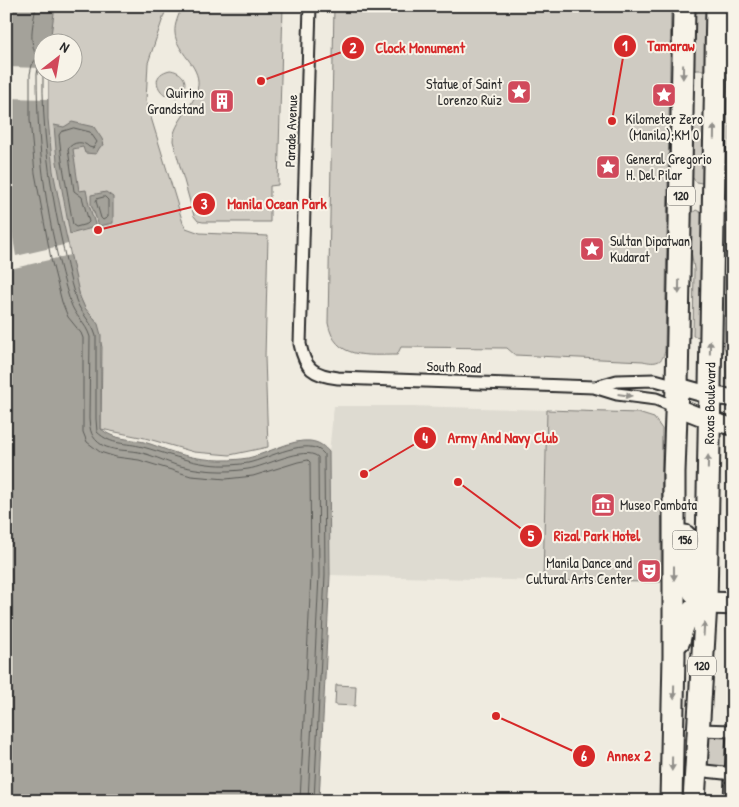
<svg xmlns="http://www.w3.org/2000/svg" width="739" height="807" font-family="'Patrick Hand',sans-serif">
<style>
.built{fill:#dedbd1}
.green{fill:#cfcbc2;stroke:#7d7b76;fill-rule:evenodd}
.water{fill:#a4a29a;stroke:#74726e}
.pier{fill:#efebe0}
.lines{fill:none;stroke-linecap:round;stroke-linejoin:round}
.shore{stroke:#5b5b57;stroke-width:1}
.street-casing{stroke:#2b2b2b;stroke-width:15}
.secondary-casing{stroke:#2b2b2b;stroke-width:20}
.highway-casing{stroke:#2b2b2b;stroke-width:25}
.street{stroke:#f7f3e8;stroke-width:11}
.secondary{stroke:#f7f3e8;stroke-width:16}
.highway{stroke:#f7f3e8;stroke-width:21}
.oneway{fill:#918f8a}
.labels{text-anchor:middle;stroke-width:4;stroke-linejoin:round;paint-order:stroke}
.shield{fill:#f7f3e8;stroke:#686764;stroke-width:1}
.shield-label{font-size:12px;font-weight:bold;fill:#2b2b2b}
.poi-label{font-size:14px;fill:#2b2b2b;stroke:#f7f3e8;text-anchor:end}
.street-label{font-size:14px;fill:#2b2b2b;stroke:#f7f3e8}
.leader{fill:none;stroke:#d62828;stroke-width:2}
.callout-dot{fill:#d62828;stroke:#f7f3e8;stroke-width:2}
.mark-label{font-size:15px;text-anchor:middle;font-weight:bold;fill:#fff}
.callout-label{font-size:15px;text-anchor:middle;font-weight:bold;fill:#d62828;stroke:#f7f3e8;stroke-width:4;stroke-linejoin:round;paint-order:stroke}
</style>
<rect width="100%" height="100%" fill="#efebe0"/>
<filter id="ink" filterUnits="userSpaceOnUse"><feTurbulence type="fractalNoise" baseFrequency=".02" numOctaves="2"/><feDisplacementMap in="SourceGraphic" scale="10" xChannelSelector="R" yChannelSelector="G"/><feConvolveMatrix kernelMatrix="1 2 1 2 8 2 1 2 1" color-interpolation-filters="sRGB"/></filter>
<g filter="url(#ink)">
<polygon class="built" points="334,406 410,406 547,410 543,581 330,575 329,452"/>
<g class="green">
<path d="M6 6H167L148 63 146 101 183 223 186 228 200 233 268 236 265 357 268 447 230 455 194 452 145 438 101 429 102 347 94 318 85 309 80 297ZM42 42H72V72H42Z"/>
<path d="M182 6H283L278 185 270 186V222H203L198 221 194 216 173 141C173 121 196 106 198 85 200 65 176 52 175 33 174 24 179 15 182 6Z"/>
<path d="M334 6H671L665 349C664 363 655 364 643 361L515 355 507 348 401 347 397 355C367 355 335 360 328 323Z"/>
<polygon points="700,10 707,11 708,70 693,70 695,14"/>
<polygon points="732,25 733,25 733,391 726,391 726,351 724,347"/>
<path d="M170 70C179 71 188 78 184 88 175 115 138 77 170 70Z"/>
<polygon points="693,121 707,121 705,181 702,183 696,182 692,177"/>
<polygon points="696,210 704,214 702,337 693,336 694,269 690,245 691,214"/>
<polygon points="547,410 638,413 654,418 662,429 661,582 543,581"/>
<polygon points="336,685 356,686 355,706 335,705"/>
<polygon points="706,735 733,737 733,767 705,765"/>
</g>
<g class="water">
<path d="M6 6H55L50 42H42V72L48 73V119L53 171 63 221 80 297 85 308 98 324 101 335V429C114 440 128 438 144 442 155 445 165 450 176 453 199 460 224 462 248 458 267 454 291 439 310 441 319 442 324 446 329 452L330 575 319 801H6Z"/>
<polygon points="72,122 94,127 102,139 104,145 100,147 96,154 85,153 83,147 73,149 79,191 86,190 89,205 96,227 70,234 57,162 54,125 64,127"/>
<polygon points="106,192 113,197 113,223 99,226 91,204 91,195"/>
</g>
<g class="pier">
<polygon points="6,67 42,68 42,72 48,73 48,99 6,98"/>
<polygon points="6,196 16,256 68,244 70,255 6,270"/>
</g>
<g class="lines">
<g class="shore">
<path d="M36 6C33 25 28 40 37 57L32 65 30 74V120L35 173 51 259 62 302 68 317 81 333 83 338V432L87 442 100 452 116 457 139 460 191 476 226 479 253 476 298 462 308 460 310 462 311 575 300 801"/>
<path d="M42 63 38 68 37 74C37 150 47 228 70 301 75 317 86 323 90 337L89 419C90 430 91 438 102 445 113 451 127 450 139 452 152 455 164 461 176 465 200 471 224 473 248 469 265 467 304 445 318 457L319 575 308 801"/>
<path d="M43 72C42 127 49 180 60 233 65 255 69 278 76 300 81 314 92 322 96 336V419L97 432C112 446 125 442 143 447 182 458 206 470 248 463 268 459 309 435 324 454L325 575 314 801"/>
<path d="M74 128 90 132 97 142 93 148 89 147C84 141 73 141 68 149L74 191 82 197 89 222 87 224 76 227 73 225 62 161 59 135 61 132Z"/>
<polygon points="105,197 108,200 108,217 103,220 101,218 96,201 97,199"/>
</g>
<defs>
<g id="street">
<path d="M310 6 300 344C305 369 313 375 338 378L594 387 617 394 656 399 676 407"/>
<polyline points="596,387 617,381 655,380 677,386"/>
<polyline points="698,730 733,731"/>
<polyline points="696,770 733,774"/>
<polyline points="730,801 733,729"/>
</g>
<g id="secondary">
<polyline points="677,386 709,395 733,398"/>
<polyline points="676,407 709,420 733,427"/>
</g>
<g id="highway">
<polyline points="685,536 691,584 694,592 706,603"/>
<path d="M679 641C682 627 688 607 705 604 713 602 724 604 733 604"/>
<polyline points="671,801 674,656 674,472 677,386 684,6"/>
<path id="s1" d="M694 801 706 603 717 6"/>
</g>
</defs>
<use href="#street" class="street-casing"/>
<use href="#secondary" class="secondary-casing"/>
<use href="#highway" class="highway-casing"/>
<use href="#street" class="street"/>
<use href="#secondary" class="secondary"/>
<use href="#highway" class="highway"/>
</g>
<defs><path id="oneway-solid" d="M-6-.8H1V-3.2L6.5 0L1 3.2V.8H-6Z" transform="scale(1.25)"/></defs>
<g class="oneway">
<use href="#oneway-solid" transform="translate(683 72) rotate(91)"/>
<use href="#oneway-solid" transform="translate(714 132) rotate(-89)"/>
<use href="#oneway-solid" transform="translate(679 287) rotate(91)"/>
<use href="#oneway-solid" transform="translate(710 347) rotate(-89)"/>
<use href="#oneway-solid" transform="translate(625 395) rotate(7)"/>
<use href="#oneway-solid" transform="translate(708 462) rotate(-89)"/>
<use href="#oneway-solid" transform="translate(674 573) rotate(90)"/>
<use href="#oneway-solid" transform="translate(704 629) rotate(-86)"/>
<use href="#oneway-solid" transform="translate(674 692) rotate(91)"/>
<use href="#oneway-solid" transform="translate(672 764) rotate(91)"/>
</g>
</g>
<defs>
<symbol id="sight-square" viewBox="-11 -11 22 22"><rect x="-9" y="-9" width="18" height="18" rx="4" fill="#d1495b" stroke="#f7f3e8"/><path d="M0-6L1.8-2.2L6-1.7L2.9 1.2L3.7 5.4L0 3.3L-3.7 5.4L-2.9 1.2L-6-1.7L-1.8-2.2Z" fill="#fff"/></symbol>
<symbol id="building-square" viewBox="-11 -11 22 22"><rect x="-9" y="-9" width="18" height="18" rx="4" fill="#d1495b" stroke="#f7f3e8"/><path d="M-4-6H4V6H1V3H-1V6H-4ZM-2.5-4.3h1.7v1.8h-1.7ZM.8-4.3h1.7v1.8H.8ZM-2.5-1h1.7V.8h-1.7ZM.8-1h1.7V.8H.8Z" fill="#fff"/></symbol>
<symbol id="museum-square" viewBox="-11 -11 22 22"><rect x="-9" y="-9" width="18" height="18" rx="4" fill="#d1495b" stroke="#f7f3e8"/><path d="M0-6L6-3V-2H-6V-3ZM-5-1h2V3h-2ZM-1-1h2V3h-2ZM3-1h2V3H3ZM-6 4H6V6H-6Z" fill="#fff"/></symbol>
<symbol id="theatre-square" viewBox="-11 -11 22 22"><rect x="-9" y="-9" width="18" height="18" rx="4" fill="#d1495b" stroke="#f7f3e8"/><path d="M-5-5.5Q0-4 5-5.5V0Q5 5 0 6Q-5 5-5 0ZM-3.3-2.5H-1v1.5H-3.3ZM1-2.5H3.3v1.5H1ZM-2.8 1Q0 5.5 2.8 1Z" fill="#fff"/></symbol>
</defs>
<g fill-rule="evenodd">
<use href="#sight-square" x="505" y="78" width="28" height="28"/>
<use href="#sight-square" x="650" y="81" width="28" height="28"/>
<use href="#building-square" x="208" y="87" width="28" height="28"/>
<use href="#sight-square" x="594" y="153" width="28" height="28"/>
<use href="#sight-square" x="578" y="235" width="28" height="28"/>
<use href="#museum-square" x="589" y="491" width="28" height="28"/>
<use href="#theatre-square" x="635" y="557" width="28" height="28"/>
</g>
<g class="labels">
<g class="shield">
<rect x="667" y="186.5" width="28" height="19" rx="4"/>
<rect x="672.5" y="530.5" width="25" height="19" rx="4"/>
<rect x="688" y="656.5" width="28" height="19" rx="4"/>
</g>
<g class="shield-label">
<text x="681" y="200">120</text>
<text x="685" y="544">156</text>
<text x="702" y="670">120</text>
</g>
<g class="poi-label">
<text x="502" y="89">Statue of Saint<tspan x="502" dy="16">Lorenzo Ruiz</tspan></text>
<text x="204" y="98">Quirino<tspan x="204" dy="16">Grandstand</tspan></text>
<text x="664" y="124" text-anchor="middle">Kilometer Zero<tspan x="664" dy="16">(Manila);KM 0</tspan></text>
<text x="626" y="164" text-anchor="start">General Gregorio<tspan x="626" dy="16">H. Del Pilar</tspan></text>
<text x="610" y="246" text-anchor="start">Sultan Dipatwan<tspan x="610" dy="16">Kudarat</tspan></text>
<text x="620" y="510" text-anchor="start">Museo Pambata</text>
<text x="632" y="568">Manila Dance and<tspan x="632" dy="16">Cultural Arts Center</tspan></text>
</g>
<g class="street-label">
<text transform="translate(291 131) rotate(-88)" y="5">Parade Avenue</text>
<text transform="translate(454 367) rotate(2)" y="5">South Road</text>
<text dy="5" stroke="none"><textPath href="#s1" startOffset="398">Roxas Boulevard</textPath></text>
</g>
</g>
<path class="leader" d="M612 121L625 46M261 81L353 48M98 230L204 204M364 474L425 438M458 482L531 536M496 716L584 756"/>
<g class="callout-dot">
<circle cx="612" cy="121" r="5"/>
<circle cx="261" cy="81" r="5"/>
<circle cx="98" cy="230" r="5"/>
<circle cx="364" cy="474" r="5"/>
<circle cx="458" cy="482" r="5"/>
<circle cx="496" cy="716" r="5"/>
<circle cx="625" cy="46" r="12"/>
<circle cx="353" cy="48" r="12"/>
<circle cx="204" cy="204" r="12"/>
<circle cx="425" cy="438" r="12"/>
<circle cx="531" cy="536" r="12"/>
<circle cx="584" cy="756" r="12"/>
</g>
<g class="mark-label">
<text x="625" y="51">1</text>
<text x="353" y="53">2</text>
<text x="204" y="209">3</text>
<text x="425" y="443">4</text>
<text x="531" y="541">5</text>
<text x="584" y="761">6</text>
</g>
<g class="callout-label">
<text x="671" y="51">Tamaraw</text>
<text x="420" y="53">Clock Monument</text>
<text x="277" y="209">Manila Ocean Park</text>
<text x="503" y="443">Army And Navy Club</text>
<text x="597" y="541">Rizal Park Hotel</text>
<text x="629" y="761">Annex 2</text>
</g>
<rect width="739" height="807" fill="none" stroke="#f7f3e8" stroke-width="25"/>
<rect x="12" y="12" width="714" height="782" fill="none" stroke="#2b2b2b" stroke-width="2" filter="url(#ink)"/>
<g transform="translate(58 58) rotate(31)"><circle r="24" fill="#f7f3e8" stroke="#a5a39c"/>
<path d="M0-4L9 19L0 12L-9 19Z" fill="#d1495b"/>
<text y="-8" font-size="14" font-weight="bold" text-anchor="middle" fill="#2b2b2b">N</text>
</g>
</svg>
